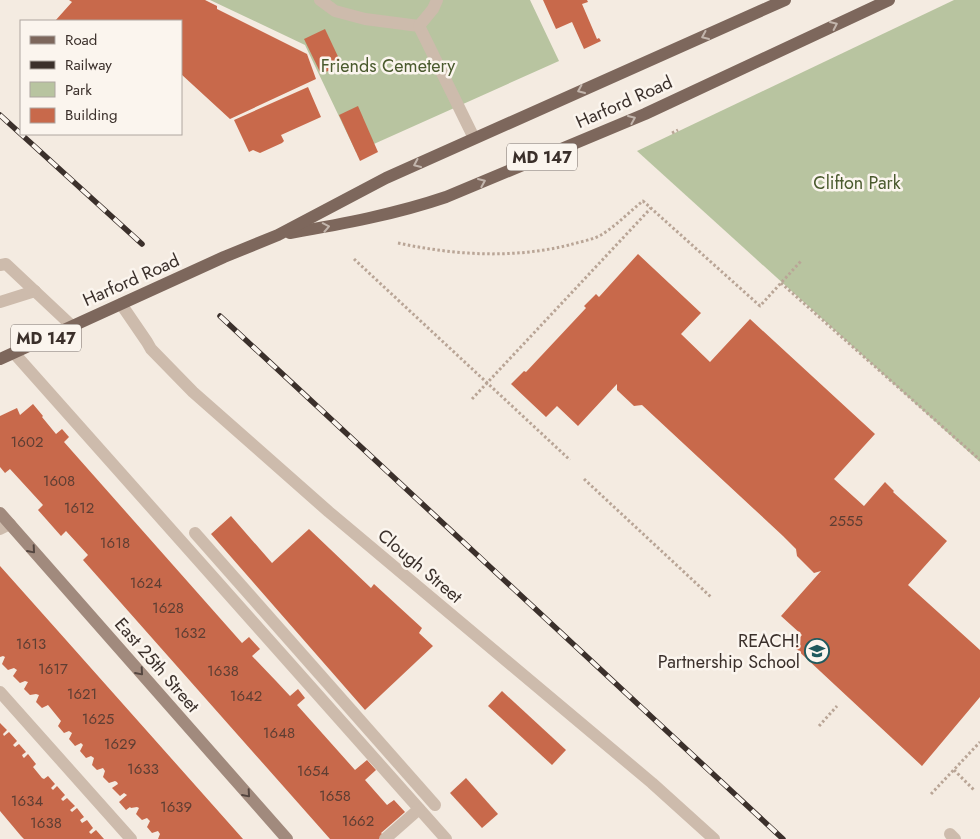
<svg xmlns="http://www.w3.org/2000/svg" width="980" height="839" font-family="Jost,sans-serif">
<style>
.green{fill:#b8c4a0}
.building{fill:#c8694b}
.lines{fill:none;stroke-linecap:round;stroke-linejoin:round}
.path{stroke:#b9a596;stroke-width:3;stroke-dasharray:2.5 2.5;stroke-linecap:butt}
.lane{stroke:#cdbbac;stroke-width:12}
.secondary{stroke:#a18a7d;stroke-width:12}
.primary{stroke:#7d675c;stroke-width:12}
.rail-casing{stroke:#3b302b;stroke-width:5.5}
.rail{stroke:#fbf5ee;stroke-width:4;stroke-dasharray:11;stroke-linecap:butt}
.oneway{stroke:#c2b5ac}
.oneway2{stroke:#544640}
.labels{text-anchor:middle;stroke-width:5;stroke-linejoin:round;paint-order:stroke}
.number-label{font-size:15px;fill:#5e3e33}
.shield{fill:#fbf5ee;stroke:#756b66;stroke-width:1}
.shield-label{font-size:16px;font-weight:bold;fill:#3b302b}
.park-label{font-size:18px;fill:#4a5a2e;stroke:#fbf5ee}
.street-label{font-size:18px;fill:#3b302b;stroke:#fbf5ee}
.poi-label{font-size:18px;fill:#3b302b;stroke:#fbf5ee;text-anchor:end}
</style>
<rect width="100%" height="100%" fill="#f4ebe1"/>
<g class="green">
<polygon points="210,0 530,0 559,61 356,152 305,45"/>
<polygon points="954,0 980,0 980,462 637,151"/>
</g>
<g class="building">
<polygon points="69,0 205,0 217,6 217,9 307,54 316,79 230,119 181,74 181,21 55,21 72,2"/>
<polygon points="543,0 587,0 588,2 582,4 597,39 599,38 601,41 584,49 572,22 556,29"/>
<polygon points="325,29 342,65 321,74 304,39"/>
<polygon points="308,87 321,117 281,135 284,141 282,143 260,153 253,150 249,152 234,120"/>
<polygon points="358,106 378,152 360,161 339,115"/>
<polygon points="638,254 701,313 681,334 710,362 750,319 875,434 834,479 864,506 885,482 894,491 893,492 947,541 908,585 980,650 980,697 922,766 792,645 802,635 781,616 821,571 814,573 797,556 796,549 783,536 642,405 634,406 617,390 617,384 578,426 557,406 546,417 511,384 524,371 526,372 586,308 584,306 596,294 599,297"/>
<polygon points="33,404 43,416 42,417 56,434 62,429 69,437 64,442 242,643 249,637 260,649 252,656 276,681 290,696 298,689 305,698 297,705 355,770 367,760 376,770 365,780 387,805 394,800 405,812 381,833 383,835 379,839 330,839 83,560 88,555 66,531 61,536 38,510 43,505 10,469 5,473 0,467 0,416 17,408 20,415"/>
<polygon points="231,516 272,563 309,529 371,588 374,584 422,628 419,633 433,646 365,710 211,534"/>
<polygon points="0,566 58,631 243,839 158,839 160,834 158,831 152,833 147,827 150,821 147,818 142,820 136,814 139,808 137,807 131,808 130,807 126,810 119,802 127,795 124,793 120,796 112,788 118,784 117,782 115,781 109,783 103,777 105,771 103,768 97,770 92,765 94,758 91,756 86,758 80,751 83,745 81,743 75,746 69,739 72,733 69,731 64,733 58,726 61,721 48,705 42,708 36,702 39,695 36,694 30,695 24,689 28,682 25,681 20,683 13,676 17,670 14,668 8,670 2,664 5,657 3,656 0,657"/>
<polygon points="502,691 566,750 552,765 488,706"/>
<polygon points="0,723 7,730 3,734 4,736 9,732 17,741 13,745 15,747 19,744 26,752 22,755 23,757 24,758 28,754 36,764 33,767 42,778 44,779 48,776 55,784 51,788 53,790 57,786 65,795 61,799 63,801 67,798 75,806 70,810 72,812 77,808 84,817 80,820 82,823 87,820 93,828 89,832 91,834 96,830 104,839 24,839 21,836 0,811"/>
<polygon points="466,778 498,814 482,828 450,793"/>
</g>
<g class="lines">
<g class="path">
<polyline points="672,133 678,130"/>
<path d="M398 243C454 255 512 259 569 245 579 242 592 240 601 235 616 226 629 212 643 201L760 306 801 261"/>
<polyline points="354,259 570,460"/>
<polyline points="781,283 980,460"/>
<polyline points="472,399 651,208"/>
<polyline points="584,479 712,598"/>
<polyline points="819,726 837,706"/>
<polyline points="954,770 974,790"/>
<polyline points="931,794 980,742"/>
</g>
<g class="lane">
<polyline points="320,0 335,11 365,19 419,26"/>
<polyline points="419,26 474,138"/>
<polyline points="419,26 433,9 437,0"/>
<polyline points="0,265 6,264 72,326"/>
<polyline points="0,302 35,291"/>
<polyline points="121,304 147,342 151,349 193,392 329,512 652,783 714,839"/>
<polyline points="14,353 446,839"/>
<polyline points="0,529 10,524"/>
<polyline points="195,533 435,805"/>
<polyline points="0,692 131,839"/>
<polyline points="950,834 955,839"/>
<polyline points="385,839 419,809"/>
</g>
<polyline class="secondary" points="0,513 287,839"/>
<g class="primary">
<path d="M290 233C343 224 396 214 446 197L645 114 889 0"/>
<polyline points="0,359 224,257 278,235 386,178 785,0"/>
</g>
<defs>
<g id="rail">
<polyline points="0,115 142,244"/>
<polyline points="220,316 783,839"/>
</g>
</defs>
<use href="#rail" class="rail-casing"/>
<use href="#rail" class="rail"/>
</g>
<defs><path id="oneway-chevron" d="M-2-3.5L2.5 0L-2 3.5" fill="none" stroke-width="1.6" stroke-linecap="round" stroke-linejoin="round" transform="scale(1.25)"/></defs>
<g class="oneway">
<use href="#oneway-chevron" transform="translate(834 25) rotate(-25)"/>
<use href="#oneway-chevron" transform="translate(705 36) rotate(156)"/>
<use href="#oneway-chevron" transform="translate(581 90) rotate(156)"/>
<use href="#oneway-chevron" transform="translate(632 119) rotate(-23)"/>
<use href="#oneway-chevron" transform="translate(417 164) rotate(156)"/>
<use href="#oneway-chevron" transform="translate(482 182) rotate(-23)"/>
<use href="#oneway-chevron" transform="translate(326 227) rotate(-11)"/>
</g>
<g class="oneway2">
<use href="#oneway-chevron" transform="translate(32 550) rotate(49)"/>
<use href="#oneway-chevron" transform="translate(140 672) rotate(49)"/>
<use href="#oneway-chevron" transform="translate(247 794) rotate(49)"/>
</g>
<defs>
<symbol id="school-ring" viewBox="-11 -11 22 22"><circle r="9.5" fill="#fbf5ee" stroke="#1f5a5e" stroke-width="1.5"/><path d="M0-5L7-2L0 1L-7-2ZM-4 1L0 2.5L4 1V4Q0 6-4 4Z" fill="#1f5a5e"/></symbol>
</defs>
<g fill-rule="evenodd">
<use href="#school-ring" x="803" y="637" width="28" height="28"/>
</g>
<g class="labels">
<g class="number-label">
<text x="27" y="447">1602</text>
<text x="59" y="486">1608</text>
<text x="79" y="513">1612</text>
<text x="846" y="526">2555</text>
<text x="115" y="548">1618</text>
<text x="146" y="588">1624</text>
<text x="168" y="613">1628</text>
<text x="190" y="638">1632</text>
<text x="31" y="649">1613</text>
<text x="53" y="674">1617</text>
<text x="223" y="676">1638</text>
<text x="82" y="699">1621</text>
<text x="246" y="701">1642</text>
<text x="98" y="724">1625</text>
<text x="279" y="738">1648</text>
<text x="120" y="749">1629</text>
<text x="143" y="774">1633</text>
<text x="313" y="776">1654</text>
<text x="335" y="801">1658</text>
<text x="27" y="806">1634</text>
<text x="176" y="812">1639</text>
<text x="358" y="826">1662</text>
<text x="46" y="828">1638</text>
</g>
<g class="shield">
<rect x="507" y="143.5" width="70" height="27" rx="4"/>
<rect x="11" y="324.5" width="70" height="27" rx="4"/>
</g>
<g class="shield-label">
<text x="542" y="163">MD 147</text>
<text x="46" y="344">MD 147</text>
</g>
<g class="park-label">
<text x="388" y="72">Friends Cemetery</text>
<text x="857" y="189">Clifton Park</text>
</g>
<g class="street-label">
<text transform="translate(624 102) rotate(-24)" y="6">Harford Road</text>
<text transform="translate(131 280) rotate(-24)" y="6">Harford Road</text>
<text transform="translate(420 566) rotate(40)" y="6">Clough Street</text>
<text transform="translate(157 665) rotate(49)" y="6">East 25th Street</text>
</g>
<g class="poi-label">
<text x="800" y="647">REACH!<tspan x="800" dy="21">Partnership School</tspan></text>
</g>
</g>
<rect x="20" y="20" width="162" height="115" fill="#fbf5ee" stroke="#aea6a0"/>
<rect x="30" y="36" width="25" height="8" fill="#7d675c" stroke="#aea6a0"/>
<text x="65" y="45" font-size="15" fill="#3b302b">Road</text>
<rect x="30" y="61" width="25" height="8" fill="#3b302b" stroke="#aea6a0"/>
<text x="65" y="70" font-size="15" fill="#3b302b">Railway</text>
<rect x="30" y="82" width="25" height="15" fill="#b8c4a0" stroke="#aea6a0"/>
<text x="65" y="95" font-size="15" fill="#3b302b">Park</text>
<rect x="30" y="108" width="25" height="15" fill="#c8694b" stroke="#aea6a0"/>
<text x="65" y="120" font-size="15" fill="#3b302b">Building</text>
</svg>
